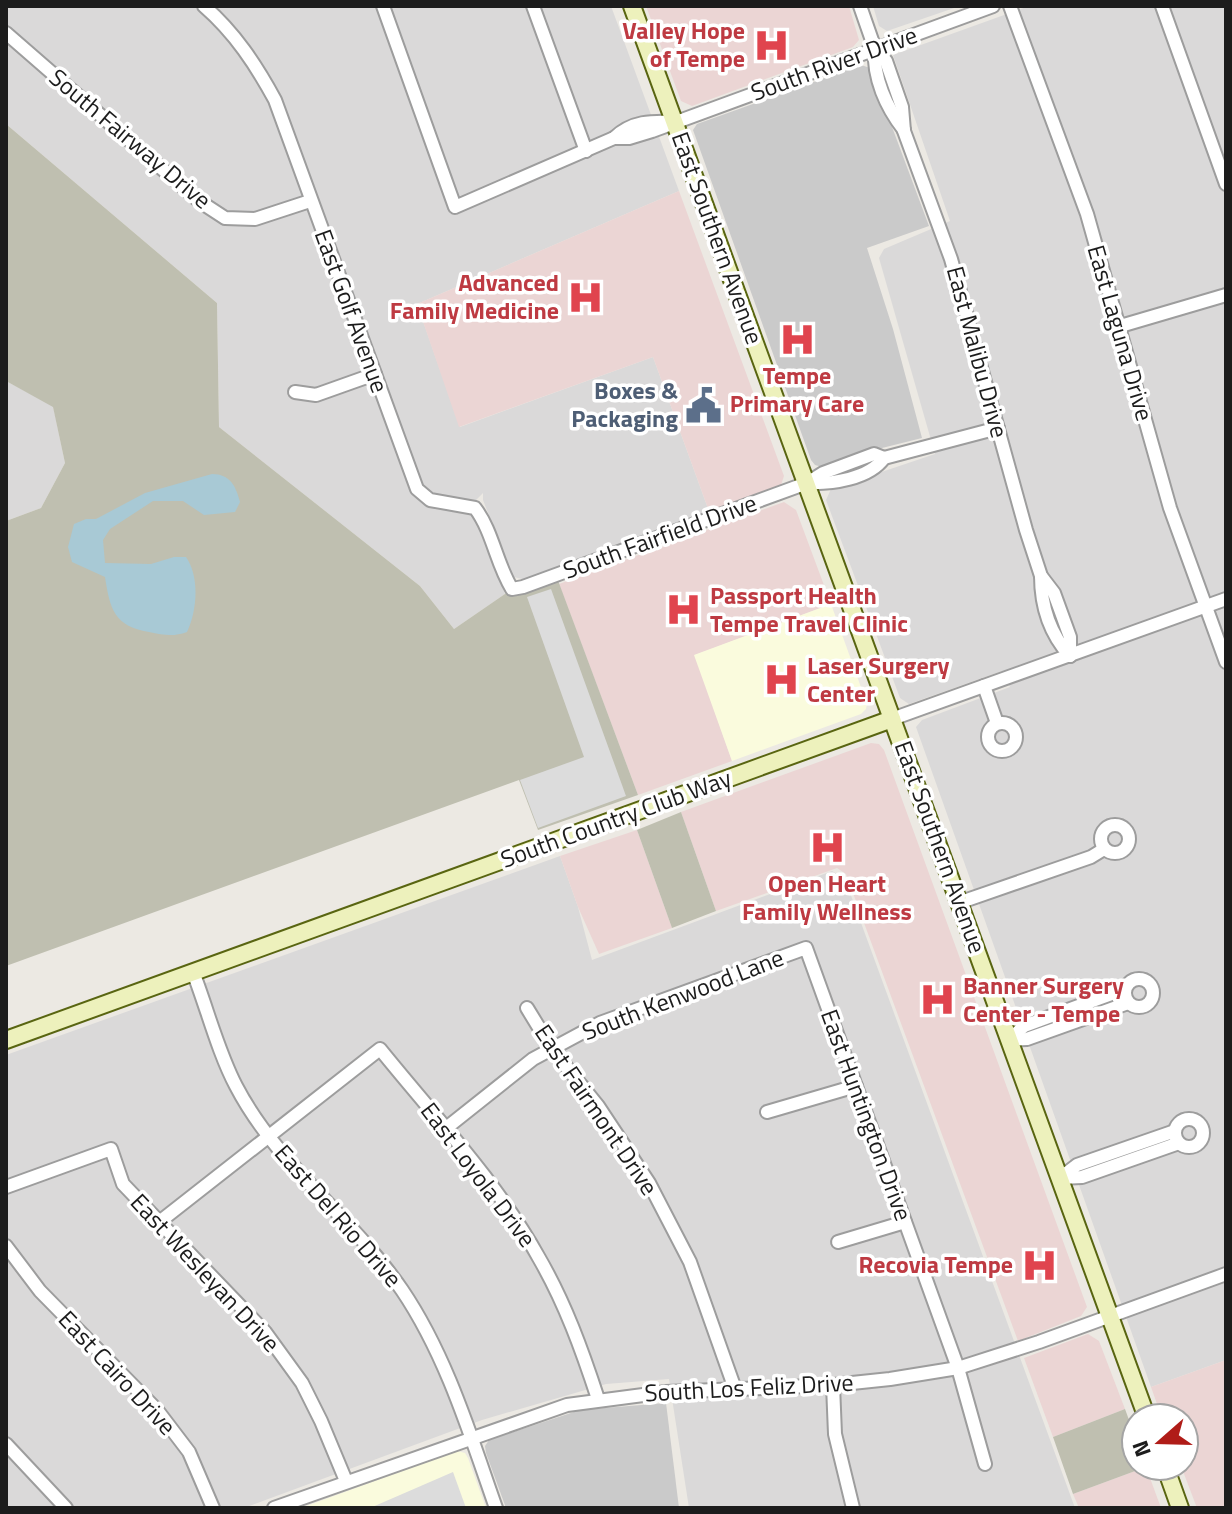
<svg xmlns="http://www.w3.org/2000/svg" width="1232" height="1514" font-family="'Titillium Web',sans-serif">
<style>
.residential{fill:#dad9d9}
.commercial{fill:#ebd5d4}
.education{fill:#fafbdd}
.religious{fill:#cacaca}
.construction{fill:#bfbfb0}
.parking{fill:#dcdcdc}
.water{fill:#a8c9d5}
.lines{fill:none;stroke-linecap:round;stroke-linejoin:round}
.street-casing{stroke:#9d9d9d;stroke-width:16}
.secondary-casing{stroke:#596511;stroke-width:20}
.street{stroke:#fff;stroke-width:12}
.secondary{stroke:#edf1bc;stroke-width:16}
.labels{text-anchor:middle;stroke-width:7;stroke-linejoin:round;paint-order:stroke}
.health-label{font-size:24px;font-weight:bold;fill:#be3a42;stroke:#fff;text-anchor:end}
.street-label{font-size:24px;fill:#1c1c1c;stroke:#fff}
.service-label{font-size:24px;font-weight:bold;fill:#4e5e75;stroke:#fff;text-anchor:end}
</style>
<rect width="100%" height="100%" fill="#ece9e3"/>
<g class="residential">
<polygon points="6,6 611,6 679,191 417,304 460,427 653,357 710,514 526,580 514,577 510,570 483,500 483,493 476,500 477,524 505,594 454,629 420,586 219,427 217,303 6,124"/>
<polygon points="873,6 960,6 887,31 879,26"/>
<polygon points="1029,6 1226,6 1226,1360 1151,1387 916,727 922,720 1010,687 1002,671 909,704 900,698 826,500 831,489 935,454 879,258 884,249 950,221 893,55"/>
<polygon points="6,381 53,406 65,463 41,508 6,521"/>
<polygon points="560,856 578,907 592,960 832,871 845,879 1075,1508 689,1508 669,1379 606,1384 482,1420 244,1508 6,1508 6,1055"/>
</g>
<g class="commercial">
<polygon points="646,6 849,6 859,40 853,47 692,106 681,101"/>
<polygon points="679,191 784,476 781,485 777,489 710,514 653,357 459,427 417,304"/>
<polygon points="784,502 796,510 831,604 695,655 732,761 638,795 559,584"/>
<polygon points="871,743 879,744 884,750 1087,1307 1081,1316 1018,1341 846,874 837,868 716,911 681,812"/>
<polygon points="637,830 672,928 599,954 578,907 560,856"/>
<polygon points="1088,1334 1099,1341 1125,1409 1053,1437 1024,1358"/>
<polygon points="1226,1360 1226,1508 1197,1508 1181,1466 1184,1466 1184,1418 1162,1418 1151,1387"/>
<polygon points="1146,1467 1161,1508 1079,1508 1073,1494"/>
</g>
<g class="education">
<polygon points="831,604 867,704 866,709 861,714 732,761 694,655"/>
<polygon points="457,1451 465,1453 468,1458 486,1508 301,1508"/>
</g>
<g class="religious">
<polygon points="861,65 870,68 929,226 867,248 893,329 922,438 874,450 822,467 815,465 811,460 693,130 697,124"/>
<polygon points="666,1403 679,1508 506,1508 486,1453 485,1446 489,1440 580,1410"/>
</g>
<g class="construction">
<polygon points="6,124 217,303 219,427 420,586 454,629 512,589 556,575 638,795 538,830 519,780 6,966 6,521 41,508 65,463 53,407 6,381"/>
<polygon points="681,812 716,911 672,928 637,830"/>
<polygon points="1125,1409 1136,1439 1136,1466 1146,1467 1073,1494 1053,1437"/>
</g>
<g class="parking">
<polygon points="551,589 626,796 538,828 520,780 584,757 527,597"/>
<polygon points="453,1472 466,1508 370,1508"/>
</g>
<path class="water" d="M212 474C230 474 236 486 240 502L235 512 204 515 183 501H153L110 529 103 540 105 563 151 564 174 557H186C200 577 197 611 187 632 173 637 164 635 149 632 114 626 110 609 105 577L72 562 68 547 74 524 86 519H96L145 493Z"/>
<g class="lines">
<defs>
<g id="street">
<path d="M204 6C235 33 256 65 275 100L417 489 430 500 475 508C493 532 496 563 512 589L523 587 807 483 823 473 874 454 884 458 998 428"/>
<path d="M383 6 455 207 614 138C632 121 651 121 675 122"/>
<polyline points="533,6 586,151"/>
<polyline points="860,6 875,49 886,61 902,107 904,131 951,259 1026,530 1041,576 1054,593 1070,637 1070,656"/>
<polyline points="1010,6 1087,214 1170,508 1226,662"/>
<polyline points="1162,6 1226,184"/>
<polyline points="6,33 199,201 225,218 255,219 310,201"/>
<path d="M875 49C873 78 886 107 904 130"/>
<polyline points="614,138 629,138 652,131 993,6"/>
<polyline points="1117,327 1226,295"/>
<polyline points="295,392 316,395 375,374"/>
<path d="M807 483C832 484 869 479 884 458"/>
<path d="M1041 576C1041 606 1050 634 1070 656"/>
<polyline points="984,686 997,723"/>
<polyline points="892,719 1226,599"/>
<circle cx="1002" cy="737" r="14"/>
<circle cx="1115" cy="839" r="14"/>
<polyline points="961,902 1091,857 1104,849"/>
<path d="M193 972C207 1008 218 1052 236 1086 277 1165 352 1217 402 1290 446 1355 470 1434 496 1508"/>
<circle cx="1139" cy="993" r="14"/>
<polyline points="527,1008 552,1049 598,1106 649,1183 690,1262 735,1389"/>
<polyline points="1009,1040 1024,1026 1125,989"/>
<polyline points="1009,1040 1027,1039 1128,1003"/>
<polyline points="767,1112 856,1086"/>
<circle cx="1189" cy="1133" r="14"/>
<polyline points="445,1129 533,1059 600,1023 806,948 958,1368 985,1464"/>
<polyline points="1060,1178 1077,1165 1175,1131"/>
<polyline points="1060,1178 1082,1177 1179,1143"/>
<polyline points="6,1187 111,1149 123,1184 265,1332 302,1383 321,1421 346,1481"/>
<path d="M158 1223 380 1049C434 1116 497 1182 539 1258 565 1303 582 1350 598 1399"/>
<polyline points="838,1242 905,1222"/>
<polyline points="6,1246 40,1291 157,1410 189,1452 213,1508"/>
<polyline points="833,1385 835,1434 853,1508"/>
<polyline points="6,1444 66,1508"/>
<polyline points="274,1508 567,1405 666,1392 833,1385 890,1379 958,1368 1039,1342 1226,1274"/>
</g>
<g id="secondary">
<polyline points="632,6 1147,1418"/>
<polyline points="6,1040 892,719"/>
<polyline points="1165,1466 1180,1508"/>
</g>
</defs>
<use href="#street" class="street-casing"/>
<use href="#secondary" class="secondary-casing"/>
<use href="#street" class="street"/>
<use href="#secondary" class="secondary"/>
</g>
<defs>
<symbol id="hospital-bare" viewBox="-9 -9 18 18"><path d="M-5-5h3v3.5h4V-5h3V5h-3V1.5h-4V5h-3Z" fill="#e0444e" stroke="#fff" stroke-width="2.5" paint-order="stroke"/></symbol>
<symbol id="civic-bare" viewBox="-9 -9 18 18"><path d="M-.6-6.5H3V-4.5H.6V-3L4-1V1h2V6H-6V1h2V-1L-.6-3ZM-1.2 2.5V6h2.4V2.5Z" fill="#5c6f8a" stroke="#fff" stroke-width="2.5" paint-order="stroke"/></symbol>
</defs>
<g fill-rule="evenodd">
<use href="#hospital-bare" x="746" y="20" width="51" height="51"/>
<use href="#hospital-bare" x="560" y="272" width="51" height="51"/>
<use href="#hospital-bare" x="772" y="314" width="51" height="51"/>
<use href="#civic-bare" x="678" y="380" width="51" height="51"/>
<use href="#hospital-bare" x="658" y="584" width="51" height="51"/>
<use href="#hospital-bare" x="756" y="654" width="51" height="51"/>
<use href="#hospital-bare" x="802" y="822" width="51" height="51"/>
<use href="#hospital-bare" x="912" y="974" width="51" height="51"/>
<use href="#hospital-bare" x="1014" y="1240" width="51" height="51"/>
</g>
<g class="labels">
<g class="health-label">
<text x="745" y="39">Valley Hope<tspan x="745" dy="28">of Tempe</tspan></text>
<text x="559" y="291">Advanced<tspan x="559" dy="28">Family Medicine</tspan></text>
<text x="797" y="384" text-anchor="middle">Tempe<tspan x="797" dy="28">Primary Care</tspan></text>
<text x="710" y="604" text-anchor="start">Passport Health<tspan x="710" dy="28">Tempe Travel Clinic</tspan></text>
<text x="807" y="674" text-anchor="start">Laser Surgery<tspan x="807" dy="28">Center</tspan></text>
<text x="827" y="892" text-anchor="middle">Open Heart<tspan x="827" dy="28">Family Wellness</tspan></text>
<text x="963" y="994" text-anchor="start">Banner Surgery<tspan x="963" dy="28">Center - Tempe</tspan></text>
<text x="1013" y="1273">Recovia Tempe</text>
</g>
<g class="street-label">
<text transform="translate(834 64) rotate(-20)" y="8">South River Drive</text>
<text transform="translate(130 139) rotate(40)" y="8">South Fairway Drive</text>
<text transform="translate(717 238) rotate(70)" y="8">East Southern Avenue</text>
<text transform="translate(351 311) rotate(70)" y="8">East Golf Avenue</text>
<text transform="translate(1120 333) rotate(74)" y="8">East Laguna Drive</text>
<text transform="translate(977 352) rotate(75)" y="8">East Malibu Drive</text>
<text transform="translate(660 537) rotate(-20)" y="8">South Fairfield Drive</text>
<text transform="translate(616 819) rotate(-20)" y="8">South Country Club Way</text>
<text transform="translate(940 847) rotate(70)" y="8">East Southern Avenue</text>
<text transform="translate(683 995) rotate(-21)" y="8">South Kenwood Lane</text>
<text transform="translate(596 1110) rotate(56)" y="8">East Fairmont Drive</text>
<text transform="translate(866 1115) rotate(70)" y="8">East Huntington Drive</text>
<text transform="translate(478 1175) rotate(53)" y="8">East Loyola Drive</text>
<text transform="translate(338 1216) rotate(49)" y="8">East Del Rio Drive</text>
<text transform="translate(205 1273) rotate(47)" y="8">East Wesleyan Drive</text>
<text transform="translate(117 1373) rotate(47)" y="8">East Cairo Drive</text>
<text transform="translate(749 1388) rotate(-3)" y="8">South Los Feliz Drive</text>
</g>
<g class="service-label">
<text x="678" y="399">Boxes &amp;<tspan x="678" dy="28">Packaging</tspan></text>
</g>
</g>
<rect width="1232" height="1514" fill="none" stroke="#1c1c1c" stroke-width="16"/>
<g transform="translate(1160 1442) rotate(250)"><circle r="38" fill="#ffffff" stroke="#a4a4a4" stroke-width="2"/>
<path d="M0-6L14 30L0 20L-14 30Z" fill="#b01c18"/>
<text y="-12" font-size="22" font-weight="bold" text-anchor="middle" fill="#1c1c1c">N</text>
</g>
</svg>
